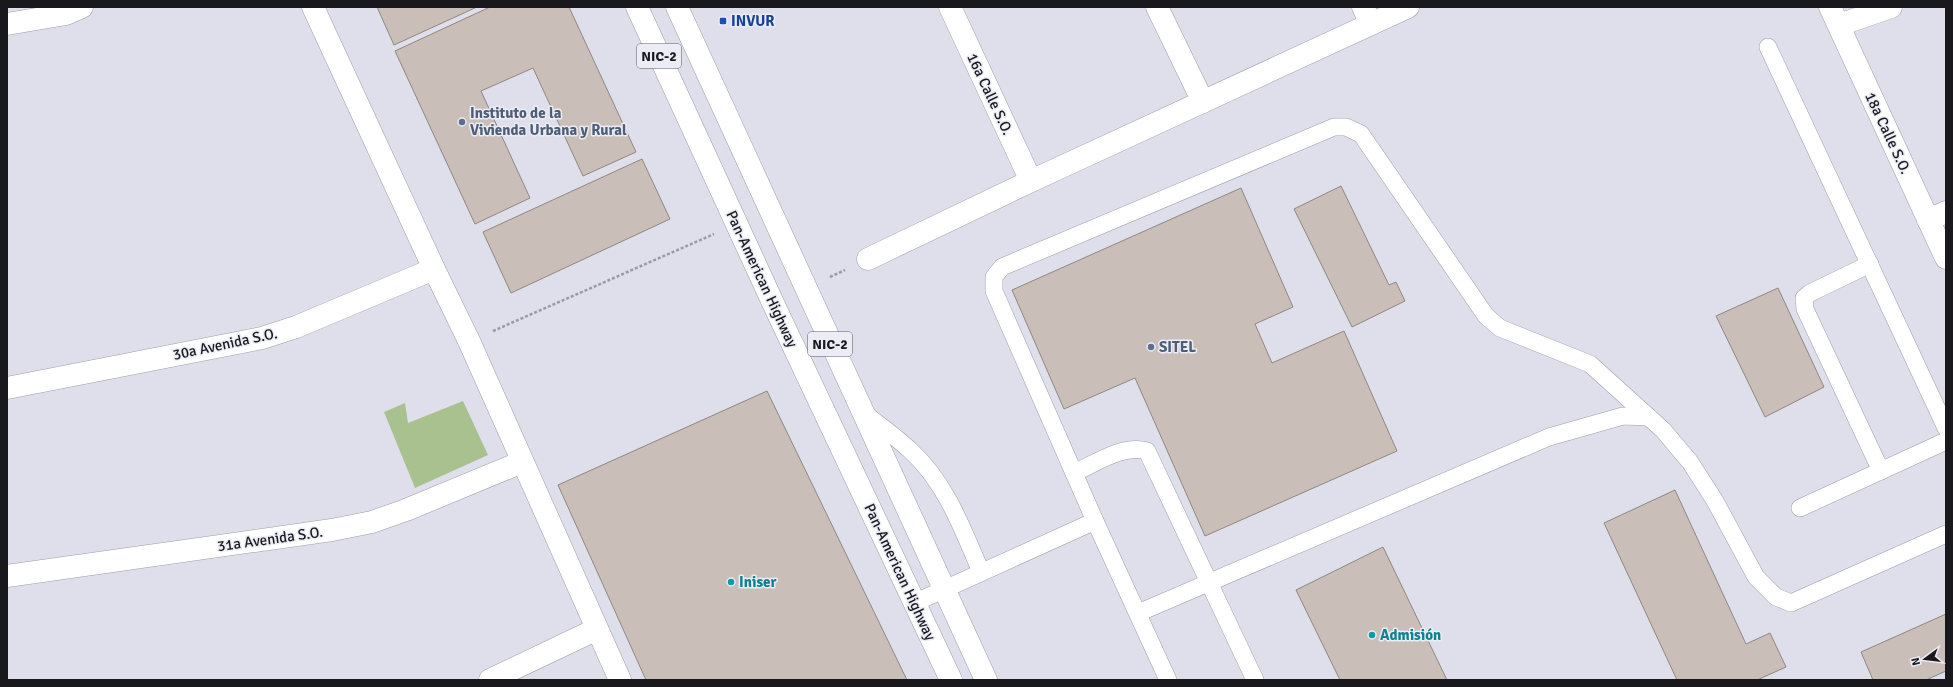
<svg xmlns="http://www.w3.org/2000/svg" width="1953" height="687" font-family="Signika,sans-serif">
<style>
.green{fill:#a9c18e}
.building{fill:#c9bfb8;stroke:#908780}
.lines{fill:none;stroke-linecap:round;stroke-linejoin:round}
.service-casing{stroke:#9d9ea8;stroke-width:18}
.minor-casing{stroke:#9d9ea8;stroke-width:23}
.tertiary-casing{stroke:#9d9ea8;stroke-width:23}
.trunk-casing{stroke:#9d9ea8;stroke-width:23}
.path{stroke:#999aa2;stroke-width:2.5;stroke-dasharray:3 2;stroke-linecap:butt}
.service{stroke:#fff;stroke-width:17}
.minor{stroke:#fff;stroke-width:22}
.tertiary{stroke:#fff;stroke-width:22}
.trunk{stroke:#fff;stroke-width:22}
.transit-dot{fill:#1a4fb4;stroke:#ececf7;stroke-width:1.5}
.service-dot{fill:#5c6f8a;stroke:#ececf7;stroke-width:1.5}
.culture-dot{fill:#0f9aa8;stroke:#ececf7;stroke-width:1.5}
.labels{text-anchor:middle;stroke-width:3;stroke-linejoin:round;paint-order:stroke}
.shield{fill:#ececf7;stroke:#58585e;stroke-width:1}
.shield-label{font-size:14px;font-weight:bold;fill:#19191d}
.transit-label{font-size:15px;font-weight:bold;fill:#164399;stroke:#ececf7;text-anchor:start}
.street-label{font-size:15px;fill:#19191d;stroke:#ececf7}
.service-label{font-size:15px;font-weight:bold;fill:#4e5e75;stroke:#ececf7;text-anchor:start}
.culture-label{font-size:15px;font-weight:bold;fill:#0d838f;stroke:#ececf7;text-anchor:start}
</style>
<rect width="100%" height="100%" fill="#dedfea"/>
<polygon class="green" points="463,401 488,455 415,488 384,412 405,403 408,423"/>
<g class="building">
<polygon points="377,7 477,7 394,45"/>
<polygon points="490,7 569,7 636,152 583,176 533,68 481,91 530,198 475,224 395,51"/>
<polygon points="642,159 670,219 511,293 483,232"/>
<polygon points="1341,186 1389,285 1396,282 1405,301 1352,327 1294,209"/>
<polygon points="1241,188 1293,307 1255,324 1272,363 1344,331 1397,451 1205,536 1135,378 1064,409 1012,290"/>
<polygon points="1778,288 1824,387 1765,417 1716,316"/>
<polygon points="767,391 907,680 646,680 558,485"/>
<polygon points="1675,490 1746,644 1770,633 1786,667 1757,680 1677,680 1604,523"/>
<polygon points="1383,547 1447,680 1340,680 1296,590"/>
<polygon points="1946,614 1946,671 1926,680 1873,680 1861,652"/>
</g>
<g class="lines">
<defs>
<g id="service">
<polyline points="1768,47 1946,428"/>
<polyline points="1870,264 1810,293 1804,298 1805,309 1881,471"/>
<path d="M865 414C881 426 897 438 911 451 946 483 963 530 981 572"/>
<path d="M1074 473C1096 463 1123 444 1147 451L1255 680"/>
<polyline points="1800,508 1946,441"/>
<polyline points="914,603 1095,521"/>
<polyline points="1138,613 1549,437 1623,416 1649,417"/>
<polyline points="1168,680 1095,521 994,291 994,277 1002,267 1334,127 1346,127 1361,134 1486,316 1500,328 1590,364 1663,430 1690,462 1715,501 1756,577 1776,597 1791,603 1946,534"/>
</g>
<g id="minor">
<polyline points="313,7 434,269 469,341 620,680"/>
<polyline points="950,7 1031,181"/>
<polyline points="1157,7 1203,102"/>
<polyline points="1363,7 1371,24"/>
<polyline points="1830,7 1946,258"/>
<polyline points="1839,25 1891,7"/>
<polyline points="1928,220 1946,212"/>
<polyline points="868,259 1031,181 1408,7"/>
<polyline points="7,388 262,338 296,327 434,269"/>
<polyline points="7,576 332,530 372,522 406,510 522,462"/>
<polyline points="490,680 597,629"/>
</g>
<polyline id="tertiary" points="7,24 66,14 82,7"/>
<g id="trunk">
<polyline points="637,7 773,303 951,680"/>
<polyline points="677,7 986,680"/>
</g>
</defs>
<use href="#service" class="service-casing"/>
<use href="#minor" class="minor-casing"/>
<use href="#tertiary" class="tertiary-casing"/>
<use href="#trunk" class="trunk-casing"/>
<g class="path">
<polyline points="830,277 845,270"/>
<polyline points="493,331 714,234"/>
</g>
<use href="#service" class="service"/>
<use href="#minor" class="minor"/>
<use href="#tertiary" class="tertiary"/>
<use href="#trunk" class="trunk"/>
</g>
<rect class="transit-dot" x="719" y="17" width="8" height="8" rx="2"/>
<g class="service-dot">
<circle cx="462" cy="122" r="4"/>
<circle cx="1151" cy="347" r="4"/>
</g>
<g class="culture-dot">
<circle cx="731" cy="582" r="4"/>
<circle cx="1372" cy="635" r="4"/>
</g>
<g class="labels">
<g class="shield">
<rect x="637" y="44" width="44" height="24" rx="3"/>
<rect x="808" y="332" width="44" height="24" rx="3"/>
</g>
<g class="shield-label">
<text x="659" y="61">NIC-2</text>
<text x="830" y="349">NIC-2</text>
</g>
<g class="transit-label">
<text x="731" y="26">INVUR</text>
</g>
<g class="street-label">
<text transform="translate(990 94) rotate(65)" y="5">16a Calle S.O.</text>
<text transform="translate(1888 133) rotate(65)" y="5">18a Calle S.O.</text>
<text transform="translate(762 279) rotate(65)" y="5">Pan-American Highway</text>
<text transform="translate(225 344) rotate(-12)" y="5">30a Avenida S.O.</text>
<text transform="translate(270 539) rotate(-8)" y="5">31a Avenida S.O.</text>
<text transform="translate(900 572) rotate(65)" y="5">Pan-American Highway</text>
</g>
<g class="service-label">
<text x="470" y="118">Instituto de la<tspan x="470" dy="17">Vivienda Urbana y Rural</tspan></text>
<text x="1159" y="352">SITEL</text>
</g>
<g class="culture-label">
<text x="739" y="587">Iniser</text>
<text x="1380" y="640">Admisión</text>
</g>
</g>
<rect width="1953" height="687" fill="none" stroke="#19191d" stroke-width="16"/>
<g transform="translate(1925 659) rotate(255)" stroke="#ececf7" stroke-width="3" paint-order="stroke">
<path d="M0-3L7 15L0 10L-7 15Z" fill="#19191d"/>
<text y="-6" font-size="11" font-weight="bold" text-anchor="middle" fill="#19191d">N</text>
</g>
</svg>
